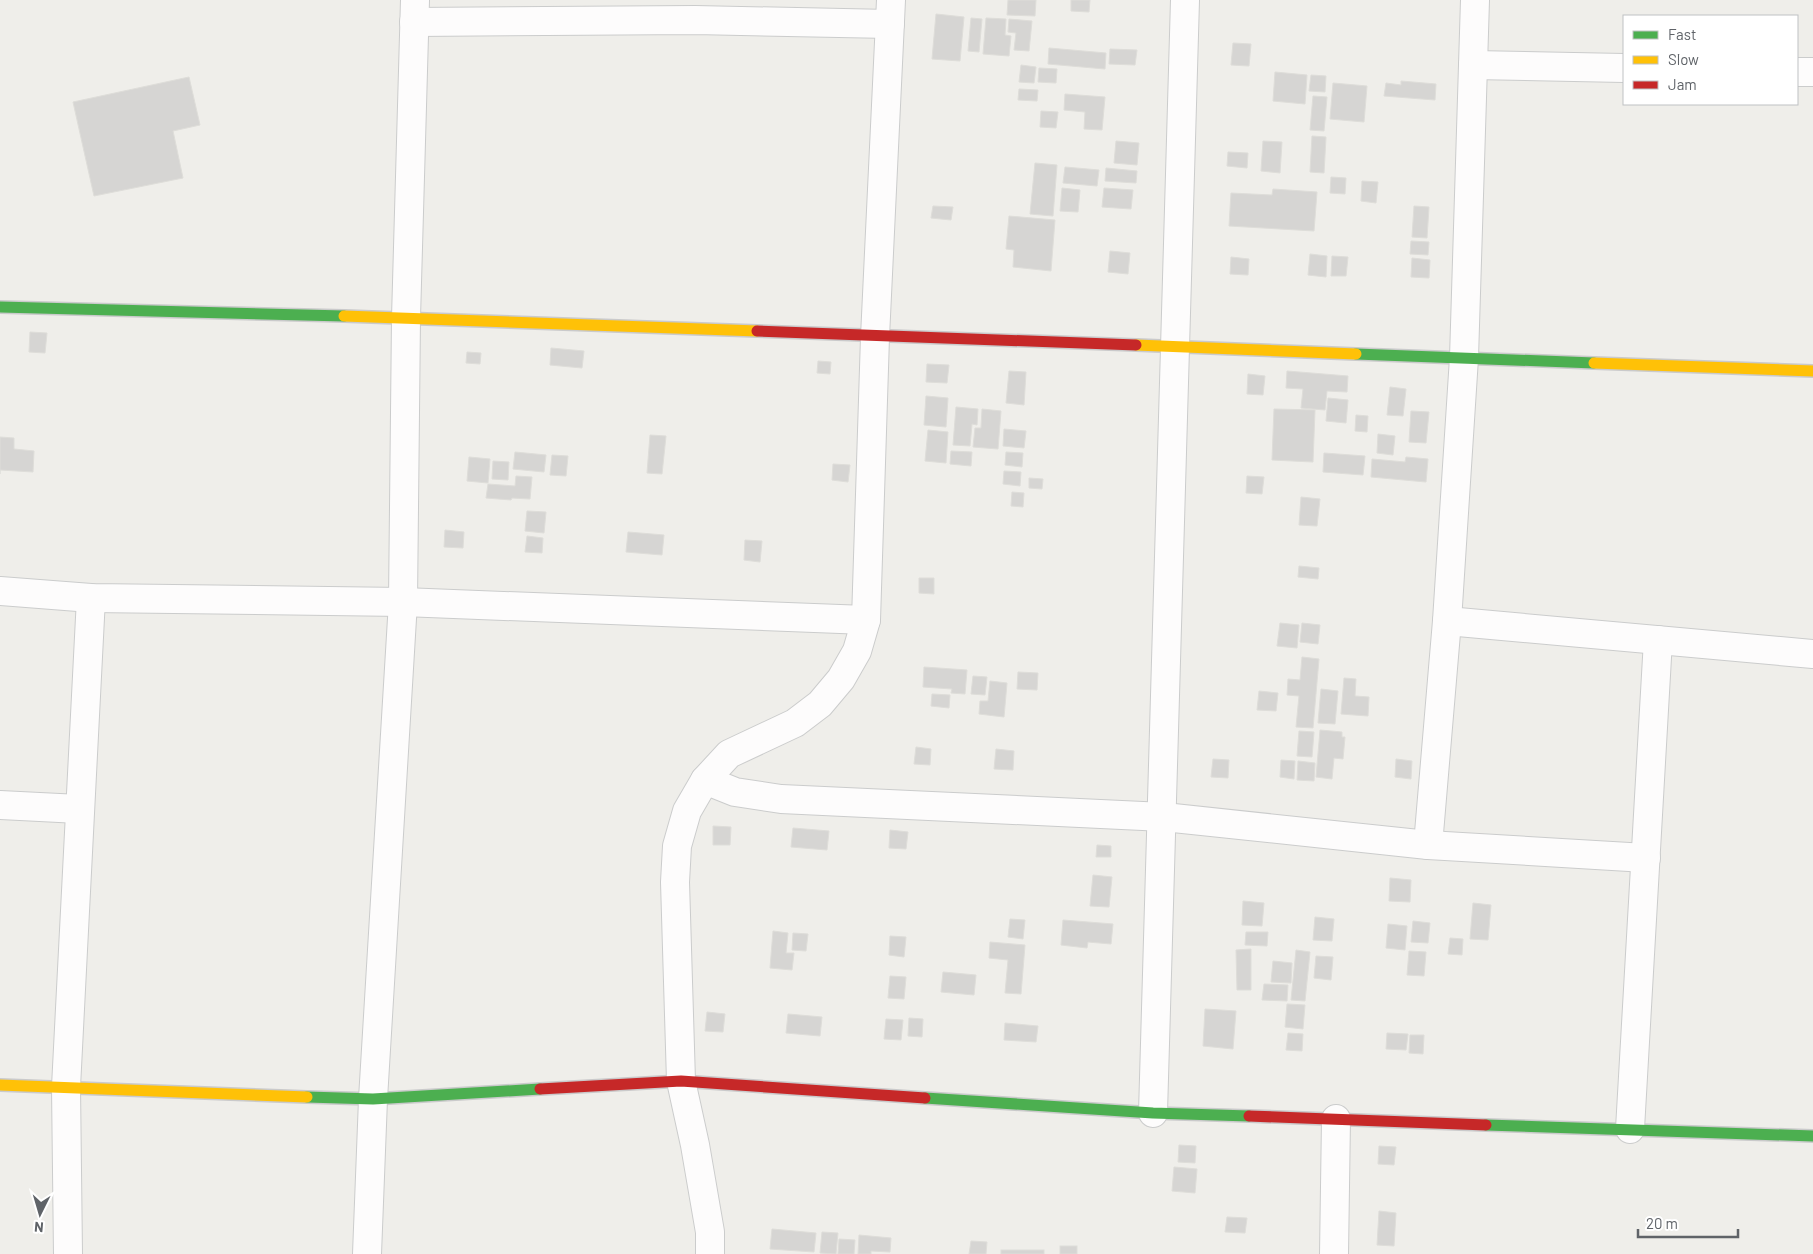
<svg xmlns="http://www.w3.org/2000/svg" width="1813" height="1254" font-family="Barlow,sans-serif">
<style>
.building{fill:#d6d5d3;stroke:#deddd9}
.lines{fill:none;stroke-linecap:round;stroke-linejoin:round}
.street-casing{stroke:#cbcccc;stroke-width:30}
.fast-casing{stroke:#cacacb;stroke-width:14}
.slow-casing{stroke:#cacacb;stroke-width:14}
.jam-casing{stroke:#cacacb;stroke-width:14}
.street{stroke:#fdfcfc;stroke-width:28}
.fast{stroke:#4caf50;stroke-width:11}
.slow{stroke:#ffc107;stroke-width:11}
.jam{stroke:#c62828;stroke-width:11}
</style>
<rect width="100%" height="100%" fill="#efeeea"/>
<g class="building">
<polygon points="1008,0 1036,0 1035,16 1007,15"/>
<polygon points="1071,0 1090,0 1089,12 1071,11"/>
<polygon points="936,14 964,17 960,61 932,59"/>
<polygon points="971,18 982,19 979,52 968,51"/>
<polygon points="986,18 1006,19 1005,35 1011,36 1009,56 983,54"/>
<polygon points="1009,19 1032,21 1029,51 1014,50 1016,33 1008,32"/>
<polygon points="1233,43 1251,44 1249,66 1231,65"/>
<polygon points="1049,48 1106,53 1105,69 1048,64"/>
<polygon points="1110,49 1137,50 1135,65 1109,64"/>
<polygon points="1021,65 1036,67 1034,83 1019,82"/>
<polygon points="1039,68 1057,69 1056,83 1038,82"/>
<polygon points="1275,72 1307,75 1305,104 1273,101"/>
<polygon points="1311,75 1326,76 1325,92 1309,91"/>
<polygon points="189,77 200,125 173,131 183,178 94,196 73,102"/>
<polygon points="1401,81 1436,84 1435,100 1384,96 1386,83 1401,85"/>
<polygon points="1333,83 1367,86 1364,122 1330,119"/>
<polygon points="1019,89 1038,90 1037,101 1018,100"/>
<polygon points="1065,94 1105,97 1102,130 1084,129 1085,112 1064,110"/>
<polygon points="1313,96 1327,97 1324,131 1310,130"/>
<polygon points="1041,111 1058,112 1056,128 1040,127"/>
<polygon points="1312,136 1326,137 1324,173 1310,172"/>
<polygon points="1116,141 1139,143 1137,165 1114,163"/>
<polygon points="1263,141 1282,142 1280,173 1261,171"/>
<polygon points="1228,152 1248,153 1247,168 1227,166"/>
<polygon points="1035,163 1057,165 1053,216 1030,214"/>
<polygon points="1065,167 1099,170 1097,186 1063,183"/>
<polygon points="1106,168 1137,171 1136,183 1105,181"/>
<polygon points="1331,177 1346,178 1345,194 1330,193"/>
<polygon points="1362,181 1378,182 1376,203 1361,201"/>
<polygon points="1062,188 1080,190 1078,212 1060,211"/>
<polygon points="1104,188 1133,190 1131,209 1102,207"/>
<polygon points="1273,189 1317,192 1314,231 1229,226 1231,193 1272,195"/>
<polygon points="933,206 953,207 951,220 931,218"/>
<polygon points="1414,206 1429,207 1427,238 1412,237"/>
<polygon points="1009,216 1055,220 1051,271 1013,267 1014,250 1006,249"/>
<polygon points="1411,241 1429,242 1428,255 1410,254"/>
<polygon points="1110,251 1130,253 1128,274 1108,272"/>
<polygon points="1310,254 1327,256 1326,277 1308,275"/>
<polygon points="1332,256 1348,257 1346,276 1331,276"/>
<polygon points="1231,257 1249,259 1248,275 1230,274"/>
<polygon points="1412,258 1430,260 1429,278 1411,277"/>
<polygon points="30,332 47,333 45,353 29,352"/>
<polygon points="551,348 584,351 582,368 550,365"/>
<polygon points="467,352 481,353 480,364 466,363"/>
<polygon points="818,361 831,362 830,374 817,373"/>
<polygon points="927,364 949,365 947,383 926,382"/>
<polygon points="1009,371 1026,372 1024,405 1006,403"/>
<polygon points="1287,371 1348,376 1347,392 1327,391 1325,410 1301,408 1303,389 1286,388"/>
<polygon points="1248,374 1265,376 1263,395 1247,394"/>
<polygon points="1390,387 1406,389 1403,416 1387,415"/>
<polygon points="926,396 948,398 946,427 924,425"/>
<polygon points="1328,398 1348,400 1346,423 1326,421"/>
<polygon points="956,407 978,409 977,425 972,424 970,446 953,445"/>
<polygon points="982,409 1001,411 998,449 973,447 975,428 981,428"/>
<polygon points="1274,409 1315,410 1313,462 1272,460"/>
<polygon points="1411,411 1429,412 1426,443 1409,442"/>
<polygon points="1356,415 1368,416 1367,432 1355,431"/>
<polygon points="1004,429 1026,431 1024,448 1003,446"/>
<polygon points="928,430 948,432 946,463 925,461"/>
<polygon points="1378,434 1395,436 1393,455 1377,453"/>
<polygon points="650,435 666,436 662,474 647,473"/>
<polygon points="0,437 14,438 14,449 34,451 33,472 0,470 0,474"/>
<polygon points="951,451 972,452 971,466 950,464"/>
<polygon points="515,452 546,455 544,472 513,469"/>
<polygon points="1006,452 1023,453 1022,467 1005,465"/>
<polygon points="1324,453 1365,456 1363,475 1323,472"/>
<polygon points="552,455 568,456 566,476 550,475"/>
<polygon points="469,457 490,459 488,483 467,481"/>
<polygon points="1406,457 1428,459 1426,482 1371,477 1372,459 1405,462"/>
<polygon points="493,461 509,462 508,480 492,479"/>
<polygon points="833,464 850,465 848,482 832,480"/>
<polygon points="1004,471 1021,472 1020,486 1003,484"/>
<polygon points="516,476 532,477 530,499 512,498 511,500 486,498 488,484 515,486"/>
<polygon points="1247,476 1264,477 1262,494 1246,493"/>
<polygon points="1029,478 1043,479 1042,489 1029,488"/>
<polygon points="1012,492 1024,493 1023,507 1011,506"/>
<polygon points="1301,497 1320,499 1317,526 1299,525"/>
<polygon points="527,511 546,512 544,533 525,531"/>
<polygon points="445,530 464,532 463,548 444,547"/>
<polygon points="628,532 664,535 662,555 626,552"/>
<polygon points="527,536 543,538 542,553 525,552"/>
<polygon points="745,540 762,541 760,562 744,560"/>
<polygon points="1299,566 1319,568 1318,579 1298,577"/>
<polygon points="919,578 934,578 934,594 919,593"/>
<polygon points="1280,623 1299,625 1297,648 1277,646"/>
<polygon points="1302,623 1320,625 1318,644 1300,642"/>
<polygon points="1302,657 1319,659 1313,728 1296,727 1299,696 1287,695 1288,679 1300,680"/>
<polygon points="924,667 967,670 965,694 951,693 952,689 923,687"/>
<polygon points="1018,672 1038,673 1037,690 1017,689"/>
<polygon points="973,676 987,677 985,695 971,694"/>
<polygon points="1344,678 1356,679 1355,696 1369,697 1368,716 1341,714"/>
<polygon points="990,681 1007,683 1004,717 979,714 980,701 988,701"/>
<polygon points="1321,689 1338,691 1335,724 1318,723"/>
<polygon points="1259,691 1278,693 1276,711 1257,710"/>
<polygon points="932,694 950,695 949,708 931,706"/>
<polygon points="1320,730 1342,732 1342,737 1345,737 1343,759 1334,758 1332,779 1316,777"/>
<polygon points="1299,731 1314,732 1312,757 1297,756"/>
<polygon points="916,747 931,749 930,765 914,764"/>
<polygon points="996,749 1014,751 1013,770 994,769"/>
<polygon points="1213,759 1229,760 1228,778 1211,777"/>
<polygon points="1396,759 1412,761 1411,779 1395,777"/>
<polygon points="1281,760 1295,761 1294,779 1280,777"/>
<polygon points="1298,761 1315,763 1314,781 1297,780"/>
<polygon points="713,826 731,827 730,845 713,845"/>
<polygon points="793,828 829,831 827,850 791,847"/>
<polygon points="890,830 908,832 906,849 889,848"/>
<polygon points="1097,845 1111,846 1111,857 1096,857"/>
<polygon points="1093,875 1112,877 1109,907 1090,906"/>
<polygon points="1390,878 1411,880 1410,902 1389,901"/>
<polygon points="1243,901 1264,903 1262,926 1242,925"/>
<polygon points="1473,903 1491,905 1488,940 1470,939"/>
<polygon points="1315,917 1334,919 1332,941 1313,940"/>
<polygon points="1010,919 1025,920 1023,939 1008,937"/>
<polygon points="1063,920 1113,924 1111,944 1088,942 1087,948 1061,945"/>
<polygon points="1413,921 1430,923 1428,943 1411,942"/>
<polygon points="1388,924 1407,926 1405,950 1386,948"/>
<polygon points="773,931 788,933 786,953 794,953 792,970 770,968"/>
<polygon points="1246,932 1268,932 1267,946 1245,945"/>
<polygon points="793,933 808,934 806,951 792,950"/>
<polygon points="890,936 906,937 904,957 889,955"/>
<polygon points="1450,938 1463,939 1462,955 1448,954"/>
<polygon points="990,942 1025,945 1021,994 1005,993 1008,960 989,958"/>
<polygon points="1251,949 1251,990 1237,990 1236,950"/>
<polygon points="1296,950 1310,952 1305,1001 1291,1000"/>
<polygon points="1409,951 1426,952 1424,976 1407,975"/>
<polygon points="1316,956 1333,957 1331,980 1314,978"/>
<polygon points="1273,961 1292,963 1291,983 1271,982"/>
<polygon points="943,972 976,975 974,995 941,992"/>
<polygon points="890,976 906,977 904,999 888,998"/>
<polygon points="1264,984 1288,985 1287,1001 1262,1000"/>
<polygon points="1287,1004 1305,1005 1303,1029 1285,1027"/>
<polygon points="1205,1009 1236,1011 1233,1049 1203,1046"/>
<polygon points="707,1012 725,1014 723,1032 705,1031"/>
<polygon points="788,1014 822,1017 820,1036 786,1033"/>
<polygon points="909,1018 923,1019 922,1037 908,1036"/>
<polygon points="886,1019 903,1020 901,1040 884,1039"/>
<polygon points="1005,1023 1038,1026 1036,1042 1004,1040"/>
<polygon points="1288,1033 1303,1034 1302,1051 1286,1050"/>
<polygon points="1387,1033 1408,1034 1406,1050 1386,1049"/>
<polygon points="1410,1035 1424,1035 1423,1054 1409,1053"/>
<polygon points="1179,1145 1196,1146 1195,1163 1178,1162"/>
<polygon points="1379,1146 1396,1147 1394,1165 1378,1164"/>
<polygon points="1174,1167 1197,1169 1195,1193 1172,1191"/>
<polygon points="1379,1211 1396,1213 1394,1246 1377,1245"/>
<polygon points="1227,1217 1247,1218 1245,1233 1225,1232"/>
<polygon points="772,1229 816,1233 814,1252 770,1249"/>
<polygon points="822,1232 838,1233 836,1254 820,1253"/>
<polygon points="859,1235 891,1238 890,1252 871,1251 871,1254 858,1254"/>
<polygon points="839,1239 855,1240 854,1254 838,1254"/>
<polygon points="971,1241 987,1242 986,1254 969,1254"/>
<rect x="1060" y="1246" width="17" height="8"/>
<rect x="1001" y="1250" width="43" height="4"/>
</g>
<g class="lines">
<defs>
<g id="street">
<polyline points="414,22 695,20 890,24"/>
<polyline points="1473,65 1624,68"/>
<polyline points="1797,72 1813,72"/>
<polyline points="0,591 91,598 403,602 866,620"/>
<polyline points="1447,621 1813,654"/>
<polyline points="705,780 735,792 781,799 1164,817 1428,845 1646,858"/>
<polyline points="0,805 79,809"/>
<polyline points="1428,845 1447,621 1464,358 1475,0"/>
<path d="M1153 1113C1167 742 1177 371 1185 0"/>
<polyline points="1630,1129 1658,640"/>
<polyline points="68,1254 66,1087 91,598"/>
<polyline points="367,1254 373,1099 403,602 406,318 415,0"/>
<polyline points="710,1254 710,1232 695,1145 681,1081 675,882 677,846 687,811 705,780 729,754 795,723 820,704 841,679 857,651 866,620 875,337 891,0"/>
<polyline points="1334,1254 1336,1119"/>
</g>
<g id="fast">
<polyline points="0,307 344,316"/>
<polyline points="1356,354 1594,363"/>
<polyline points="307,1097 373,1099 540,1089"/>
<polyline points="925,1098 1153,1113 1249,1116"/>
<polyline points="1486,1125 1813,1136"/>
</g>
<g id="slow">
<polyline points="344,316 757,331"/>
<polyline points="1136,345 1356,354"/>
<polyline points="1594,363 1813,371"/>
<polyline points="0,1085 307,1097"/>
</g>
<g id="jam">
<polyline points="757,331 1136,345"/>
<polyline points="540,1089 681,1081 925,1098"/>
<polyline points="1249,1116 1486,1125"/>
</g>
</defs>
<use href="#street" class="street-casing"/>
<use href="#fast" class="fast-casing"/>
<use href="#slow" class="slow-casing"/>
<use href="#jam" class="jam-casing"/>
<use href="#street" class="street"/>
<use href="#fast" class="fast"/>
<use href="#slow" class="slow"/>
<use href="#jam" class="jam"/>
</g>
<rect x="1623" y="15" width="175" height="90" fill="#ffffff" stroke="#bfc1c3"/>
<rect x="1633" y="31" width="25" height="8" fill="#4caf50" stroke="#bfc1c3"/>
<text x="1668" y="40" font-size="15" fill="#5f6368">Fast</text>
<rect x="1633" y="56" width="25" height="8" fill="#ffc107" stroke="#bfc1c3"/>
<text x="1668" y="65" font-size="15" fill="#5f6368">Slow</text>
<rect x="1633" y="81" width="25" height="8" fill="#c62828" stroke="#bfc1c3"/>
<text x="1668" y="90" font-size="15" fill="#5f6368">Jam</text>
<g transform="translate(40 1214) rotate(185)" stroke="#ffffff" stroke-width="4" paint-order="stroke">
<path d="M0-4L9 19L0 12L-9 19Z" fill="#5f6368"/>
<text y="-8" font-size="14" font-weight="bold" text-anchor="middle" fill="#5f6368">N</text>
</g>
<path d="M1638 1229v8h100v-8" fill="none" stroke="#5f6368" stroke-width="2.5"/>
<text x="1646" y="1229" font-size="15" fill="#5f6368" stroke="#ffffff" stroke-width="4" paint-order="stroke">20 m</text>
</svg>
